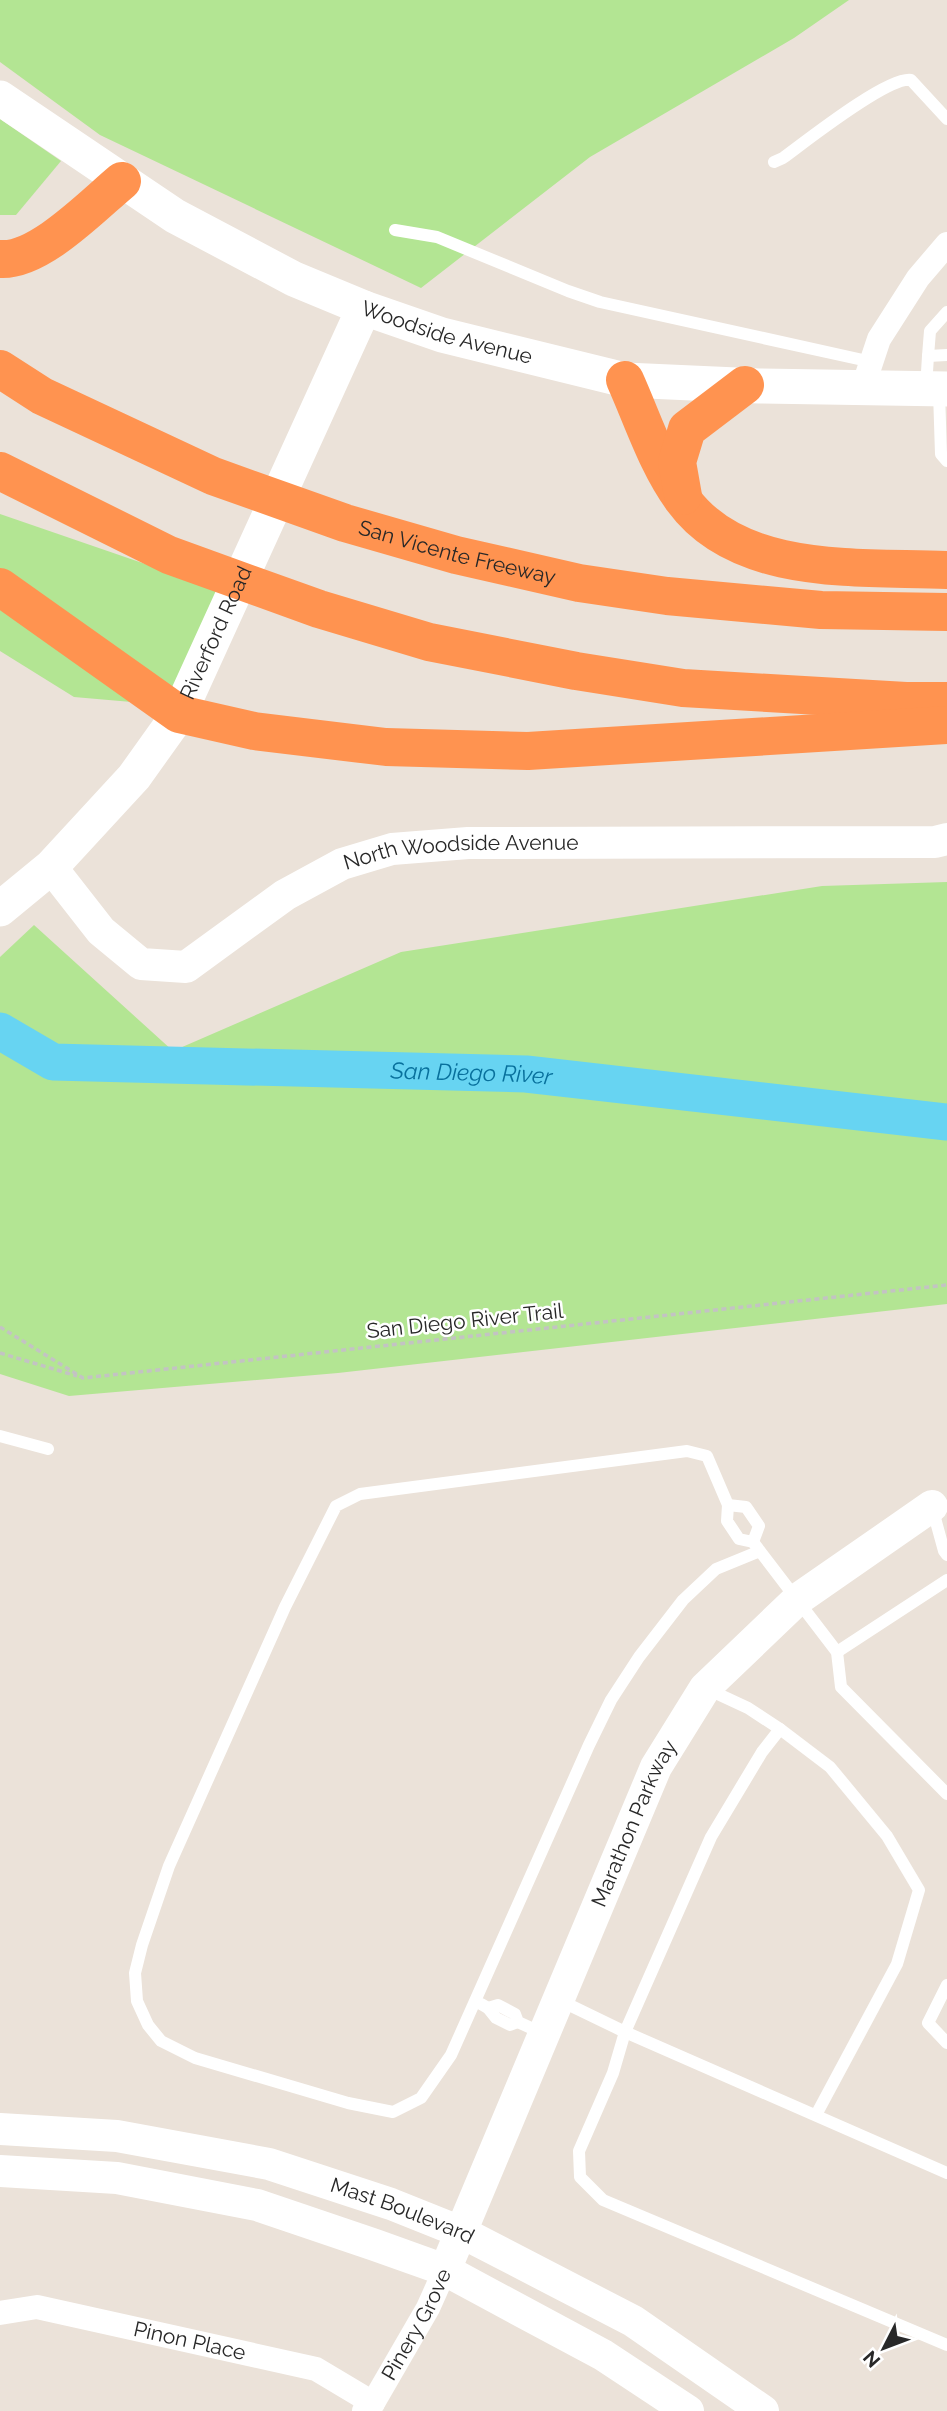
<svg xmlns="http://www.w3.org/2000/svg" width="947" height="2411" font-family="Raleway,sans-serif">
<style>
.green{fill:#b3e593}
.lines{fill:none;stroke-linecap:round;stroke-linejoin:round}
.river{stroke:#67d4f2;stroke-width:37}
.path{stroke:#c3c3c3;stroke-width:3.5;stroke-dasharray:5 3.5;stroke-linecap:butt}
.service{stroke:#fff;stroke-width:12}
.minor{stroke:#fff;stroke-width:24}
.tertiary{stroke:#fff;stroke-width:32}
.secondary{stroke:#fff;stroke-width:35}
.motorway{stroke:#ff9350;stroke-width:38}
.labels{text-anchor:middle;stroke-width:5;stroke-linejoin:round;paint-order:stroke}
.street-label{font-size:21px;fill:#282828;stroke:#fff}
.water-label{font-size:23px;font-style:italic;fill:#08709c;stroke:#fff}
</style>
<rect width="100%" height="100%" fill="#ebe2d9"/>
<g class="green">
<polygon points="0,0 849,0 794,38 590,157 421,288 100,135 0,62"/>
<polygon points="0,119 61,161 16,215 0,215"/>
<polygon points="0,514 218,589 166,705 74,697 0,651"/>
<polygon points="947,882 947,1304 338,1373 69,1396 0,1374 0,957 34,925 173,1051 401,952 822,886"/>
</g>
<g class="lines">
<path class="river" id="s1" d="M0 1031 53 1062 526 1074 947 1122"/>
<g class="path">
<polyline points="0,1327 83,1378 947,1285"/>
<polyline points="0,1353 77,1376"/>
</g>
<g class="service">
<path d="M774 162 783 158C805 142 888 76 911 80L947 119"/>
<polyline points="395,230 437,237 568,291 600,302 872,362"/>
<polyline points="928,356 930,331 947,312"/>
<polyline points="926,388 928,356 947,355"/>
<polyline points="939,392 941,454 947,461"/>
<polyline points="0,1436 48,1449"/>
<polyline points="728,1505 746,1507 759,1526 753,1542"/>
<polyline points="932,1507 944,1551 947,1555"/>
<polyline points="760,1551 716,1569 683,1600 639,1657 611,1700 589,1745 451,2055 421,2098 393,2112 348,2103 195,2058 161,2041 148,2025 137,2001 135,1973 142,1945 169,1866 285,1607 336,1506 360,1494 687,1451 707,1456 728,1505 727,1521 739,1539 753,1542 837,1652 841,1687 947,1794"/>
<polyline points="837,1652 947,1580"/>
<polyline points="780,1729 830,1767 887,1836 919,1890 897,1964 816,2115"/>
<polyline points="947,1985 928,2023 947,2043"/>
<polyline points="559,2000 625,2032 711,1837 762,1752 780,1729 748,1708 705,1688"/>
<polyline points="481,2004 488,2008 496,2018 510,2025 518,2022"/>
<polyline points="488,2008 498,2005 515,2014 518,2022 544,2034"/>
<polyline points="947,2173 625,2032 613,2073 579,2151 580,2177 603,2200 947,2345"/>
</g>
<g class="minor">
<polyline points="863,387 879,339 918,278 947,244"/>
<path id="s2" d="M0 2313 37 2307 316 2369 373 2403"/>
<path id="s3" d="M364 2411 373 2403 428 2308 445 2270"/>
</g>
<g class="tertiary">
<path id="s4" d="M51 867 101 931 141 964 186 967 285 895 342 864 392 849 468 843 935 842 947 839"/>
<path id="s5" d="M0 2129 117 2136 269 2164 391 2204 461 2232 633 2321 763 2411"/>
<polyline points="0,2171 117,2178 257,2205 375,2245 445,2270 482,2290 603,2355 688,2411"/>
<path id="s6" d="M445 2270 656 1767 705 1688 798 1599 932 1506"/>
</g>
<g class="secondary">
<path id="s7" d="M0 98 175 216 294 279 364 308 442 335 625 380 759 386 947 389"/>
<path id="s8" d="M0 909 51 867 134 777 179 714 364 308"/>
</g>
<g class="motorway">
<path d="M0 259C39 262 93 205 122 181"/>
<path id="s9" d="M0 369 42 396 213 476 345 523 456 555 579 583 667 596 821 610 947 612"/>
<path d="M625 380C643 420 657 465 683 500 740 578 862 566 947 570"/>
<polyline points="0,471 169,555 319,609 429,642 576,671 683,688 906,701 947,701"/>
<polyline points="683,496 677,462 687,429 745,385"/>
<polyline points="0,587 179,714 254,731 386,747 528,751 947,725"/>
</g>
</g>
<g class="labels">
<g class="street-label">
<text dy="7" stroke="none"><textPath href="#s7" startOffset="508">Woodside Avenue</textPath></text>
<text dy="7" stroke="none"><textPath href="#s9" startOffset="495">San Vicente Freeway</textPath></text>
<text dy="7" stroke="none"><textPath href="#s8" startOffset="355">Riverford Road</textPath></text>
<text dy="7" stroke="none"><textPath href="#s4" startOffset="486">North Woodside Avenue</textPath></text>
<text transform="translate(465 1321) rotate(-6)" y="7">San Diego River Trail</text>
<text dy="7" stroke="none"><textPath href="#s6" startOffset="485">Marathon Parkway</textPath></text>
<text dy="7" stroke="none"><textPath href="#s5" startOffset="413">Mast Boulevard</textPath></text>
<text dy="7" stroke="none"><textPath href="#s3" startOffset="102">Pinery Grove</textPath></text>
<text dy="7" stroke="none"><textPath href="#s2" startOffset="194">Pinon Place</textPath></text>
</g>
<g class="water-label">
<text dy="8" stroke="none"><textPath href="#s1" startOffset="480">San Diego River</textPath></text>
</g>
</g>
<g transform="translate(884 2348) rotate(228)" stroke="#ffffff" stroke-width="5" paint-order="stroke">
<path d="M0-5L12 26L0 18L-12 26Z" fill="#282828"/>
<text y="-10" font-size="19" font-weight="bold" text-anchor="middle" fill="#282828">N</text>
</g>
</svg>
